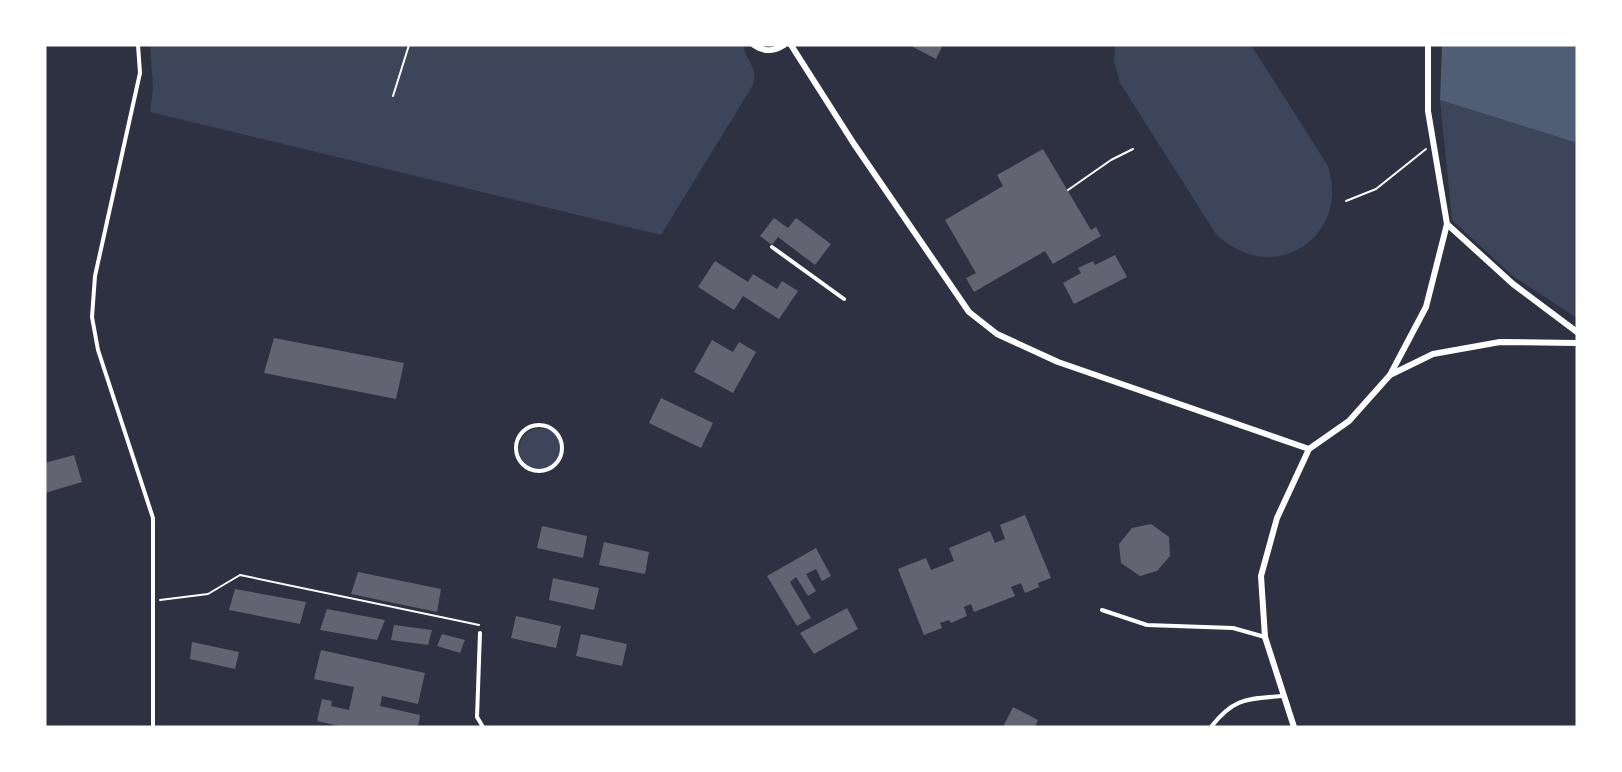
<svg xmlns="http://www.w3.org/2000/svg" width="1622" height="772" font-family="Bitter,serif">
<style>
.green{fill:#3c4559}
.water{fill:#4f5d75}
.building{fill:#626471}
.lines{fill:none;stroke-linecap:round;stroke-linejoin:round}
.path{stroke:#fff;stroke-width:2}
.service{stroke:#fff;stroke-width:4}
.minor{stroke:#fff;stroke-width:6}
</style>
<rect width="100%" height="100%" fill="#2d3142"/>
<g class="green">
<path d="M150 45H743C747 64 758 65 753 85L661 235 150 112 153 88Z"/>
<path d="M1115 45H1251L1328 166C1351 239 1271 288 1216 234L1120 83 1114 61Z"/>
<polygon points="1440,100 1577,143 1577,318 1513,276 1452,220"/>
<circle cx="540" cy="449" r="21"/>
</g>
<polygon class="water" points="1442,45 1577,45 1577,143 1440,100"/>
<g class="building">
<polygon points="909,45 937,45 942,47 936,59"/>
<polygon points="1043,149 1091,230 1096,227 1101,236 1053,264 1045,251 974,292 966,278 976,273 945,220 1003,186 997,175"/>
<polygon points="774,218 788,228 796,218 831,244 815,265 778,237 772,245 760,236"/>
<polygon points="1115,255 1127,277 1074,304 1063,283 1081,273 1078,268 1093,261 1095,265"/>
<polygon points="715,261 748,282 753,274 777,289 782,281 798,291 779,319 743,296 734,310 698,287"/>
<polygon points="274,338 404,363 396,399 264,373"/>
<polygon points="712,340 733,352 739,342 756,352 733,393 694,372"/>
<polygon points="661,398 713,423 701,448 649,423"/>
<polygon points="74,455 82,482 45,493 45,463"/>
<polygon points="1025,515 1051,578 1038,583 1039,587 1025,593 1021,583 1011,587 1015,596 974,612 971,604 964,607 967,616 951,623 949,620 940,623 942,628 924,635 898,569 926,558 931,570 954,561 949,548 990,531 995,543 1005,539 1000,525"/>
<polygon points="1151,524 1169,537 1170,556 1157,571 1140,576 1121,563 1119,544 1132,528"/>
<polygon points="542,526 587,536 583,558 537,548"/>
<polygon points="604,542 649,552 645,574 599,565"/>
<polygon points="816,548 831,576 822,581 816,569 806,574 816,591 808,596 796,577 790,582 811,618 797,626 767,576"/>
<polygon points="358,572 441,589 437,612 351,594"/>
<polygon points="553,578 599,588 594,610 549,600"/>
<polygon points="235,589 306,602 300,624 229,610"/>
<polygon points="847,608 858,629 814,654 800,633"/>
<polygon points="327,609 385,620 377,640 320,630"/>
<polygon points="516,616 561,626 556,648 511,638"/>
<polygon points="394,625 432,630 428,645 391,640"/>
<polygon points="442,634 465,640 460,653 437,646"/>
<polygon points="581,634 627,644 622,666 576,656"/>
<polygon points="192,642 239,652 235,669 190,659"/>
<polygon points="321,650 425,673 418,704 382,696 380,706 420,715 418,727 343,727 317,721 322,699 332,701 331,706 349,710 354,687 314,679"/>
<polygon points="1013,707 1038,720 1035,727 1003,727"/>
</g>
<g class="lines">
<g class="path">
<polyline points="393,96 409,45"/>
<polyline points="1068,190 1111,160 1133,149"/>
<polyline points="1346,201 1376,189 1426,149"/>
<polyline points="160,600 208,594 240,575 479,625"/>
</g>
<g class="service">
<polyline points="138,45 140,73 95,276 92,317 98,350 153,518 153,727"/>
<polyline points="772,247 844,299"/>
<circle cx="539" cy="448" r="23"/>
<polyline points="1102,610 1147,625 1233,628 1265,637"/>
<polyline points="480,633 477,717 483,727"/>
<path d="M1211 727C1234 697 1248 699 1283 696"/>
</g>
<g class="minor">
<path d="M754 45C764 52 773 52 784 45"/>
<polyline points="791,45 854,144 969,312 997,334 1058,362 1309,449"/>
<polyline points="1447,224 1513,284 1577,332"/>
<polyline points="1390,375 1426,307 1447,224 1428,111 1428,45"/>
<polyline points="1294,727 1265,637 1261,576 1277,518 1309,449 1349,421 1390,375 1433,354 1500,342 1577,343"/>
</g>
</g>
<rect width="1622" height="772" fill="none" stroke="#ffffff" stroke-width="93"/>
</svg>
